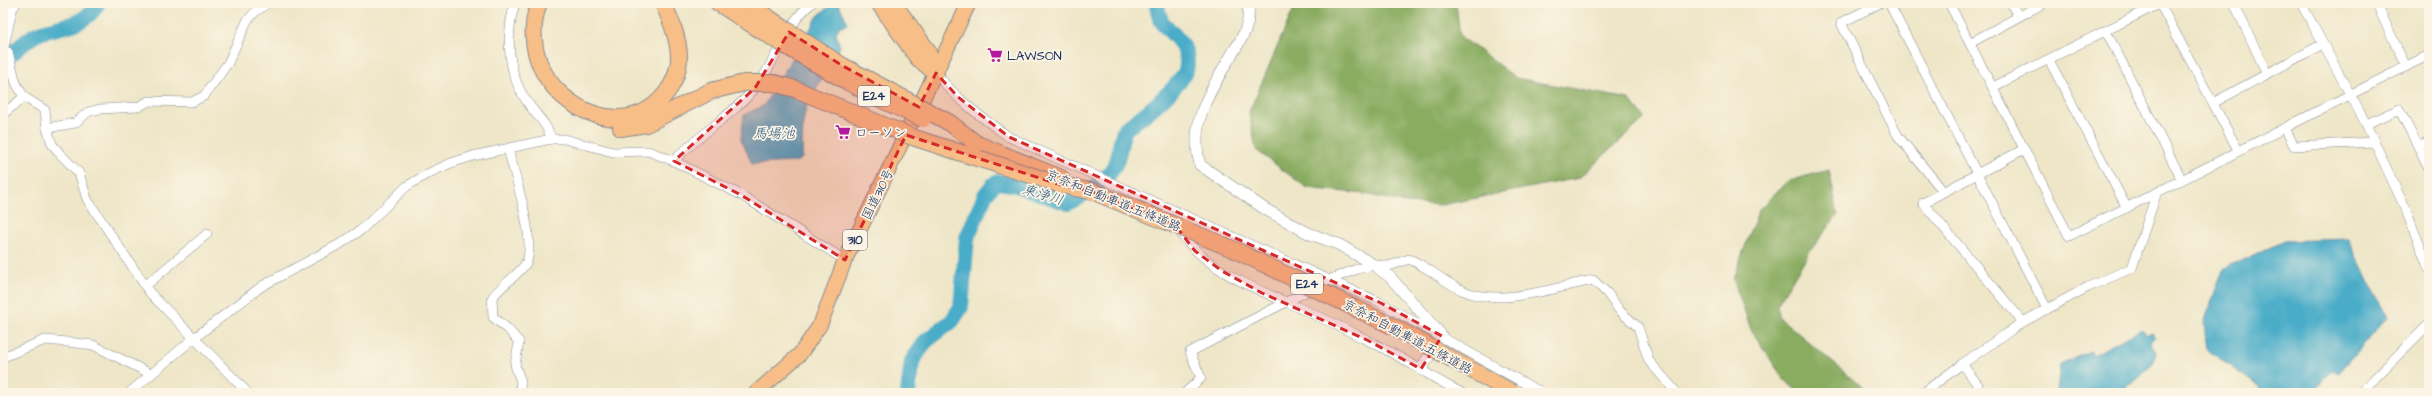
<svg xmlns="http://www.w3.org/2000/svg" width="2432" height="396" font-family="'Architects Daughter','Klee One',sans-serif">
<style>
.forest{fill:#89ac61;stroke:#526e60}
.water{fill:#48acc8;stroke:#326e93}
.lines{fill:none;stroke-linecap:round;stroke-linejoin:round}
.river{stroke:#48acc8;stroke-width:16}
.minor-casing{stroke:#848a92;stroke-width:10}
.tertiary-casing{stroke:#848a92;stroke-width:12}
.trunk-casing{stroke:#848a92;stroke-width:16}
.motorway-casing{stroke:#848a92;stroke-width:18}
.minor{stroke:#fff;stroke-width:9}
.tertiary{stroke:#fff;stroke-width:11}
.trunk{stroke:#f7be88;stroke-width:14}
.motorway{stroke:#f7be88;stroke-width:16}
.motorway-bridge-casing{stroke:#848a92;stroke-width:18;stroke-linecap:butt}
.motorway-bridge{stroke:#f7be88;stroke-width:16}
.marked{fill:#d62828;fill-opacity:0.2;stroke:#d62828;stroke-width:3;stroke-dasharray:8 5;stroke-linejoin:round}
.labels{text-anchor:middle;stroke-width:3.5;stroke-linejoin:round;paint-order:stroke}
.shield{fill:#fcf5e5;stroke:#5e6a86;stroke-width:1}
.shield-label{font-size:12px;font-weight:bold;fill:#1b2f5e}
.poi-label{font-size:13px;fill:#1b2f5e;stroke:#fcf5e5;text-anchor:start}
.street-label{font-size:13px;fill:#1b2f5e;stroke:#fcf5e5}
.water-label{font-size:14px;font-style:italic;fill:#2b5b83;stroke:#fcf5e5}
</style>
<rect width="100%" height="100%" fill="#fcf5e5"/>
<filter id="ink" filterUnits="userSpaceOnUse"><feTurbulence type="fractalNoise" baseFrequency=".025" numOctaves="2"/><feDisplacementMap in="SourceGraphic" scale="8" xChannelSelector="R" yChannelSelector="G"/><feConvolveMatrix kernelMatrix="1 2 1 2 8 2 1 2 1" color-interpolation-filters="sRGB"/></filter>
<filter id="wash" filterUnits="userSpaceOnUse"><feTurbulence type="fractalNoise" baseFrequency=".012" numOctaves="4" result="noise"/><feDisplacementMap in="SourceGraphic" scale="16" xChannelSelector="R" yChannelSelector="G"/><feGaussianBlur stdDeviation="0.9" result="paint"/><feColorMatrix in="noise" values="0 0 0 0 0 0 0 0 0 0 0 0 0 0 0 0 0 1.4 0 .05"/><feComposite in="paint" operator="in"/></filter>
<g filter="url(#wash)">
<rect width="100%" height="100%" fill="#eee6c7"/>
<g class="forest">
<polygon points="1293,3 1456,3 1460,36 1516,78 1629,99 1645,118 1579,178 1441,205 1406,203 1365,194 1307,188 1256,150 1249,112 1294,8"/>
<polygon points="1829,170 1838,215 1810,251 1777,305 1780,318 1869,393 1799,393 1783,378 1752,332 1733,279 1759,209 1788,181"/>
</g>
<g class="water">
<polygon points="838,3 848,23 839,27 836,33 840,47 807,105 803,122 802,158 796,162 752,164 741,139 744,115 764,105 818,16 832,4"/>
<polygon points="2348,239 2387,317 2339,373 2332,370 2314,393 2268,393 2207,350 2204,323 2223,269 2284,241"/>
<polygon points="2142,329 2147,335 2151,333 2154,338 2150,341 2156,351 2153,364 2121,393 2057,393 2060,364 2091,351 2093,355"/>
</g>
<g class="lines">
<g class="river">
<path d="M3 61C13 53 24 42 35 35 58 23 82 31 98 3"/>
<path d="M908 393 912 361 926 341 952 321 961 307 967 238 985 195 993 185 998 182 1013 184 1068 203C1085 193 1107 183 1115 164 1120 153 1120 140 1125 129 1140 119 1181 86 1186 70 1188 64 1187 54 1184 49 1173 27 1159 31 1157 3"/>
</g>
</g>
</g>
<g filter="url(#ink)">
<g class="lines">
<defs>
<g id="minor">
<path d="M515 3C505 37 507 76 530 106 538 117 548 125 551 139H564L613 152 648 151 674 161 741 195 845 260"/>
<polyline points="1880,3 1841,23 1898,136 1943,191"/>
<polyline points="1889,3 2047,309"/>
<path d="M1949 3 2069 236C2190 177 2309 115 2429 55"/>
<polyline points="2011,3 2018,16"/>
<polyline points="2234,3 2267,74"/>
<polyline points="2301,3 2366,124 2405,208 2429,269"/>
<polyline points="2376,3 2406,67"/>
<polyline points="2160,4 2238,150"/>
<polyline points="2106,31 2182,180"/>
<polyline points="1970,43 2044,3"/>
<polyline points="3,51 8,52 16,83 24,97 45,110 47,128 52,144 61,155 79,173 87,199 150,293 248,393"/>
<polyline points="3,51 12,10 16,3"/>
<polyline points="2049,60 2127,208"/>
<path d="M936 73C956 99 982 118 1009 137L1379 302 1542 393"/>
<polyline points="1993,87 2161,3"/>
<polyline points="2213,103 2321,45"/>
<polyline points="3,114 24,97"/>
<polyline points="2366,124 2399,109 2429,168"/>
<polyline points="47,128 75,123 88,112 100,109 138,107 149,101 192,102 204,96 228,63 247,21 255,12 268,3"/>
<polyline points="2285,128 2294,146 2374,142"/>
<polyline points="2418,146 2429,141"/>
<path d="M508 149C514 172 537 244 526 263 519 275 501 285 492 298L493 317 508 329 519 342 515 365 521 382 519 393"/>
<path d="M674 161C699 134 733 115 756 87 777 61 785 24 812 3"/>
<path d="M1177 228C1203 267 1244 284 1286 302 1314 314 1342 327 1369 341 1401 356 1430 377 1462 393"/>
<path d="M1326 281 1357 269 1374 265 1389 266 1409 259C1429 267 1444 283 1464 291 1500 307 1556 287 1593 280L1607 293 1620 311 1638 327 1649 361 1677 393"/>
<polyline points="145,286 207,234"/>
<polyline points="2023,322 1923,203 2024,149"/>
<polyline points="3,357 45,340 67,342 93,345 151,374"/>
<polyline points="1962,364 2023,322 2088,287 2132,268 2156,195"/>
<polyline points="129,393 193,339 262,286 340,244 361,230 407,186 429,173 451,163 473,156 551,139"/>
<polyline points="1185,393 1201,378 1190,352 1315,287"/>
<polyline points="1923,393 1962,364 1978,385 1973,393"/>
<polyline points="2360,393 2429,324"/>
</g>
<g id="tertiary">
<path d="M1248 3C1251 28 1241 39 1229 59 1208 94 1189 124 1200 165L1265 209 1308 233 1338 244 1374 265 1390 277 1442 336 1421 369"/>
<polyline points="1537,393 1538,391"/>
</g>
<polyline id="trunk" points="756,393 800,354 820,325 845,260 969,3"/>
<g id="motorway">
<path d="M539 3C532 22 532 43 539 62 558 113 631 142 667 92 674 83 679 69 679 58 679 39 671 20 663 3"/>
<polyline points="718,3 776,40"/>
<polyline points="747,3 782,27"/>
<polyline points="879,3 918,58 936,73"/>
<polyline points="893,3 927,50 935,71"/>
<polyline points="621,128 646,124 711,91 744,83"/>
<polyline points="977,144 1061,178"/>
</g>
</defs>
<use href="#minor" class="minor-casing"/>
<use href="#tertiary" class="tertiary-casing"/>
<use href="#trunk" class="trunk-casing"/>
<use href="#motorway" class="motorway-casing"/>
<use href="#minor" class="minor"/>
<use href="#tertiary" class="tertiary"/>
<use href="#trunk" class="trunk"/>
<use href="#motorway" class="motorway"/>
<defs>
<g id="motorway-bridge">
<polyline points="782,27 843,66 950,123 977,144"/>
<path d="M776 40C824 69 872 97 923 119"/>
<polyline points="744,83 774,83 795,89 915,138 1061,185 1094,192 1233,249 1396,328 1513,393"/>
</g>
</defs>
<use href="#motorway-bridge" class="motorway-bridge-casing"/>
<use href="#motorway-bridge" class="motorway-bridge"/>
</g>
</g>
<path class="marked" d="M789 32 843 66 919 107 936 73 958 97 1009 137 1379 302 1442 336 1421 369 1367 340 1262 293 1222 271 1195 251 1175 225 1094 192 1061 185 906 135 845 260 741 195 674 161 755 88Z"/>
<defs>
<symbol id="supermarket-bare" viewBox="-9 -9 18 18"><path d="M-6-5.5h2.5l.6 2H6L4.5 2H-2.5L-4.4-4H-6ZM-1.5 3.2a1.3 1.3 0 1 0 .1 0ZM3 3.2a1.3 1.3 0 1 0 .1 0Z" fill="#b5179e" stroke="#fcf5e5" stroke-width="2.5" paint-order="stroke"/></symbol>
</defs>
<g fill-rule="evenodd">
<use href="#supermarket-bare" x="984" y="44" width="22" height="22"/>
<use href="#supermarket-bare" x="832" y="121" width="22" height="22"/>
</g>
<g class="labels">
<g class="shield">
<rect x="858" y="86" width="32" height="20" rx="3"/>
<rect x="843" y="230" width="24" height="20" rx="3"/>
<rect x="1291" y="274" width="32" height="20" rx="3"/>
</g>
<g class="shield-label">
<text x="874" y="100">E24</text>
<text x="855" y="244">310</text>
<text x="1307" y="288">E24</text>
</g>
<g class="poi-label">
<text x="1007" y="60">LAWSON</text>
<text x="855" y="137">ローソン</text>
</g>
<g class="street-label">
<text transform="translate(877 194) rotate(-64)" y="5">国道310号</text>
<text transform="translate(1114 200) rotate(22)" y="5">京奈和自動車道;五條道路</text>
<text transform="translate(1408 336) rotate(28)" y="5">京奈和自動車道;五條道路</text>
</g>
<g class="water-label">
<text x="774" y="138">馬場池</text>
<text transform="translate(1043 194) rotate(17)" y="5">東浄川</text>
</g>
</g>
<rect width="2432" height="396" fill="none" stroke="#fcf5e5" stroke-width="16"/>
</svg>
